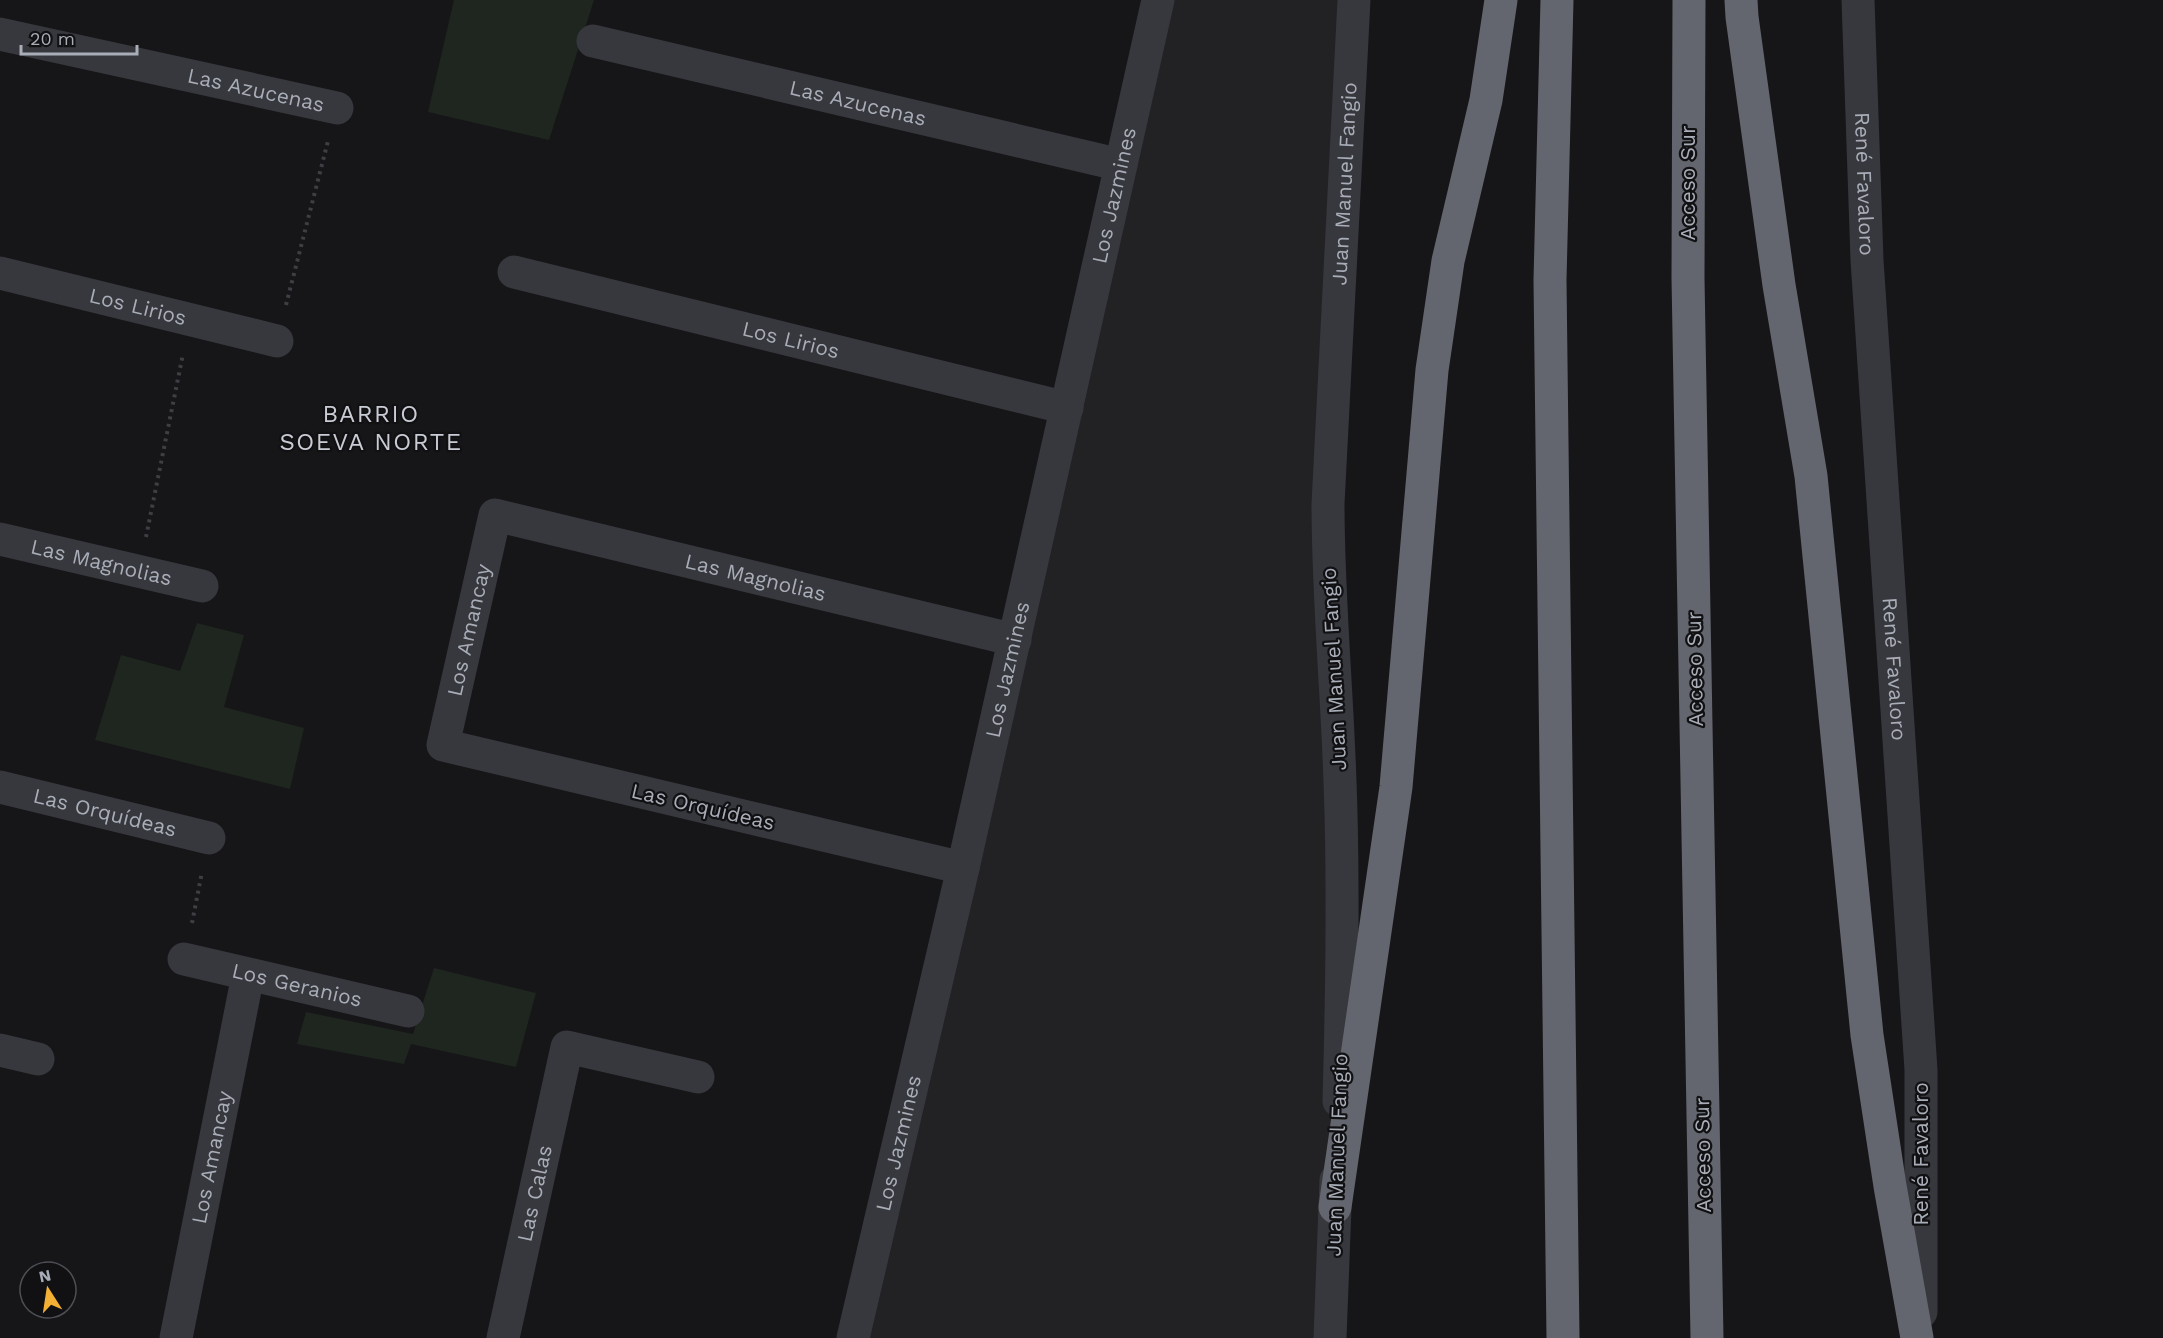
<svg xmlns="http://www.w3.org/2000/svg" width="2163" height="1338" font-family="'Work Sans',sans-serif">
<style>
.built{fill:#222225}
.green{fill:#1e261f}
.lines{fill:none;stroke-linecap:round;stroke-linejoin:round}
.path{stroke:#3d3f44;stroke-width:4;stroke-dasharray:3 4.5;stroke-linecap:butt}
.minor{stroke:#37383d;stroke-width:33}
.highway{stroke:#63666e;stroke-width:33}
.labels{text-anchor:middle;stroke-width:4.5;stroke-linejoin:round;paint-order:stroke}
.street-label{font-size:21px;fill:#a8adb8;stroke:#111113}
.quarter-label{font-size:24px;letter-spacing:1.5px;fill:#c9ccd4;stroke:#111113}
</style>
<rect width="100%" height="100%" fill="#161618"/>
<polygon class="built" points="1158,0 1354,0 1337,344 1340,783 1330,1338 853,1338"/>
<g class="green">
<polygon points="454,0 594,0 549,140 428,112"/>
<polygon points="197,623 244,635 224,707 304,728 290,789 95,740 121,655 180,671"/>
<polygon points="434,968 536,993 516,1067 411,1044 404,1064 297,1044 306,1012 413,1034"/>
</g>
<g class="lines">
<g class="path">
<polyline points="286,305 328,141"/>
<polyline points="146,537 183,354"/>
<polyline points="192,923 202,872"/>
</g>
<g class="minor">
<path id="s1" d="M1858 0 1867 260 1921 1070V1312"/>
<path id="s2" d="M0 34 337 108"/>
<path id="s3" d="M593 41 1121 165"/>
<path id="s4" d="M514 272 1067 408"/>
<path id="s5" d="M0 273 277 341"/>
<path id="s6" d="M0 539 202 586"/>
<path id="s7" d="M0 787 209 838"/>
<path id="s8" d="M963 868 443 745 495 515 1015 640"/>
<path id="s9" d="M184 959 408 1011"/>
<polyline points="0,1050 38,1059"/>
<path id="s10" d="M1339 1101C1342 995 1344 888 1340 782 1337 689 1328 597 1328 504L1354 0"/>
<path id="s11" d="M176 1338 248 975"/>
<path id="s12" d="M503 1338 567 1047 698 1077"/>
<path id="s13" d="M853 1338 963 868 1158 0"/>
<polyline points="1330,1338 1336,1180"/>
</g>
<g class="highway">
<polyline points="1557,0 1550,280 1563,1338"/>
<polyline points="1689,0 1688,278 1707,1338"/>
<polyline points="1741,0 1742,17 1779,285 1811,476 1867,1035 1890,1186 1917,1338"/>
<polyline points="1335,1207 1396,787 1432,370 1448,261 1486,100 1501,0"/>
</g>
</g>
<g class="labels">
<g class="street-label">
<text dy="7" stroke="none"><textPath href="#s2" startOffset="262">Las Azucenas</textPath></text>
<text dy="7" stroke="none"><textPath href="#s3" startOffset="272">Las Azucenas</textPath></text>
<text dy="7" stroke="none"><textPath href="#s10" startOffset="918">Juan Manuel Fangio</textPath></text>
<text transform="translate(1688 183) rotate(-90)" y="7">Acceso Sur</text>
<text dy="7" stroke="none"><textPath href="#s1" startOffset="184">René Favaloro</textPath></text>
<text dy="7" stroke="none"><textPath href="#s13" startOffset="1172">Los Jazmines</textPath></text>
<text dy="7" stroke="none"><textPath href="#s5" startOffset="142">Los Lirios</textPath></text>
<text dy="7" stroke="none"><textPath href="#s4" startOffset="285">Los Lirios</textPath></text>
<text dy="7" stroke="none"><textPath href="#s6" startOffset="104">Las Magnolias</textPath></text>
<text dy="7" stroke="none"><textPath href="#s8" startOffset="1038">Las Magnolias</textPath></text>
<text dy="7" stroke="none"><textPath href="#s8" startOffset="652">Los Amancay</textPath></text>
<text transform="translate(1334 669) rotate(-93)" y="7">Juan Manuel Fangio</text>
<text transform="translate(1695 669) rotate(-91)" y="7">Acceso Sur</text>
<text dy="7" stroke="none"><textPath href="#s1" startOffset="670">René Favaloro</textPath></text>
<text dy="7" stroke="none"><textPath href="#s13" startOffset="686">Los Jazmines</textPath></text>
<text transform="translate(703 807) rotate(13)" y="7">Las Orquídeas</text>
<text dy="7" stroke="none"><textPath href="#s7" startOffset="108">Las Orquídeas</textPath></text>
<text dy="7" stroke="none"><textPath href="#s9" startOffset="116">Los Geranios</textPath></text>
<text dy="7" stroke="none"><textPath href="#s13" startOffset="200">Los Jazmines</textPath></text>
<text transform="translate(1921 1154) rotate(-90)" y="7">René Favaloro</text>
<text transform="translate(1337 1155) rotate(-88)" y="7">Juan Manuel Fangio</text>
<text transform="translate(1703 1155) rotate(-91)" y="7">Acceso Sur</text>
<text dy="7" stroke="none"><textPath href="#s11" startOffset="184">Los Amancay</textPath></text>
<text dy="7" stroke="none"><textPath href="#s12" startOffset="148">Las Calas</textPath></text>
</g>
<g class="quarter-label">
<text x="371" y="422">BARRIO<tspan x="371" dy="28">SOEVA NORTE</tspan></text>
</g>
</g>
<g transform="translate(48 1290) rotate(348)"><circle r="28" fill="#111113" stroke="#4d4f55" stroke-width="1.5"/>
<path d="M0-4.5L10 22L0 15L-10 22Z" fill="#f2b134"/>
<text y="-9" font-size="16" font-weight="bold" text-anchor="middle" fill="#a8adb8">N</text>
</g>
<path d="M21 45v9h116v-9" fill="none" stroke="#a8adb8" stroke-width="3"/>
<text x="30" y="45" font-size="18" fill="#a8adb8" stroke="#111113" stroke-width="4.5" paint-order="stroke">20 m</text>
</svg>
